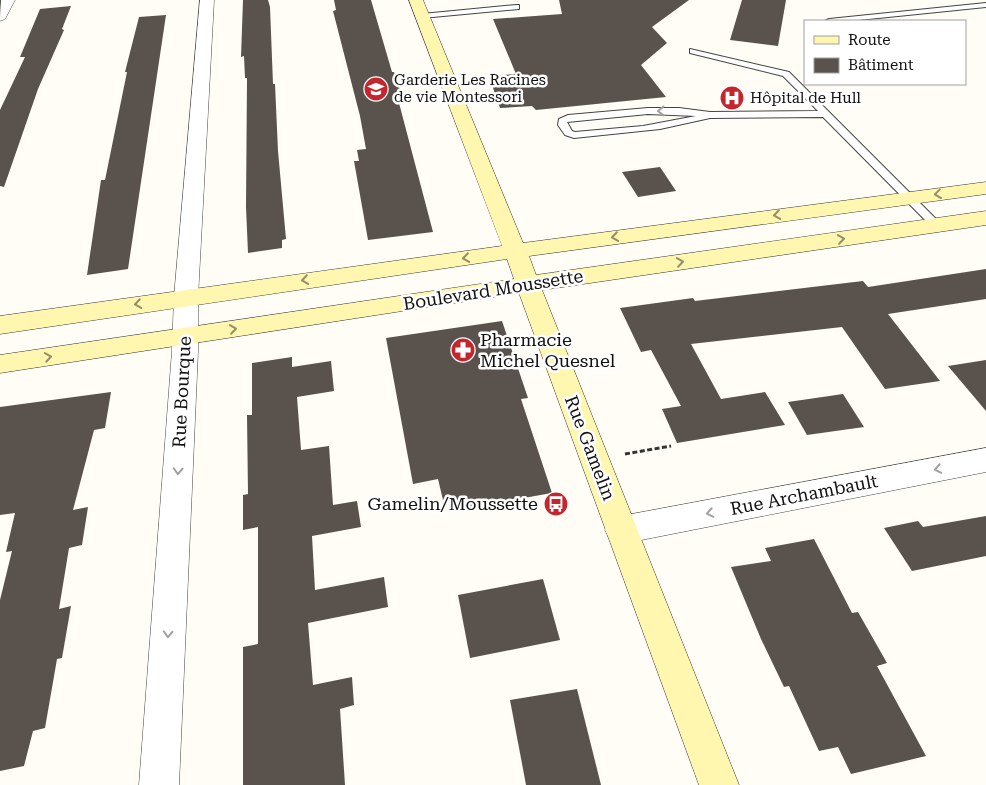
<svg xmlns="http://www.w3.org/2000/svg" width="986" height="785" font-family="'Roboto Serif',serif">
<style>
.building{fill:#5a524d}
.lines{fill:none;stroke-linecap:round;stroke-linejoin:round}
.lane-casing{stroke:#444;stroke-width:2}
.street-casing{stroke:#444;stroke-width:1}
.secondary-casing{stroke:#333;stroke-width:1}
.path{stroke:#333;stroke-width:3;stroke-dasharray:5 2.5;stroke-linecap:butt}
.lane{fill:#fff;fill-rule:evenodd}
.street{fill:#fff;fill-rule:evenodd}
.secondary{fill:#fff6b0;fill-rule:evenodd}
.oneway{stroke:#a0a0a0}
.oneway2{stroke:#948f68}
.labels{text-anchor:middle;stroke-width:5;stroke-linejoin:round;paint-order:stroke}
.far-poi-label{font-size:15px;fill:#111;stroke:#fff;text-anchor:start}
.street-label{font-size:18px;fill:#111;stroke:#fff}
.poi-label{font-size:18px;fill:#111;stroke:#fff;text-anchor:start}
</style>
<rect width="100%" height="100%" fill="#fffdf5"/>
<g class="building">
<polygon points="243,0 268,0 270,7 273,84 275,84 278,151 286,239 282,240 282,248 248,253 246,207 247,78 245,78 244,56 241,57"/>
<polygon points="334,0 371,0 392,72 394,72 404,102 399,103 433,232 368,240 354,161 359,161 357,150 366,149 360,116 333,11 336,10"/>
<polygon points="559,0 689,0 652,27 667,43 641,65 666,97 536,110 532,106 500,108 489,76 516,74 493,19 562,14"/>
<polygon points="742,0 786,0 778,46 730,40"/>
<polygon points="71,6 62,29 64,30 38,89 4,187 0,186 0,110 25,57 20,57 40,9"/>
<polygon points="166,15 128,269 87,275 101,180 105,180 127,72 125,72 139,17"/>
<polygon points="660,167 676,191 638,197 622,172"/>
<polygon points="986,269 986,299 888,314 940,381 885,389 842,327 691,344 721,399 765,392 785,425 677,443 662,409 681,406 651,350 641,352 620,308 693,298 695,301 863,281 868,287"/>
<polygon points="502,321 528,398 521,399 552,493 454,510 451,499 443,500 438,479 413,484 386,338"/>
<polygon points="292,357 292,367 331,361 334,391 297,397 301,450 329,446 333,505 357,501 361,527 312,536 315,590 384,577 388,607 308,623 313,685 352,677 354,705 340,709 345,785 243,785 243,647 258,644 258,527 243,530 243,495 248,494 247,415 252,415 252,363"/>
<polygon points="986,360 986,411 948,366"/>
<polygon points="111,392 105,428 94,430 73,510 88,507 82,545 69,548 59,609 71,606 62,658 57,659 45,728 33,731 24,766 0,771 0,600 12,551 6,552 15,513 0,515 0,407"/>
<polygon points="843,394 864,427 807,435 788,402"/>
<polygon points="986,516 986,556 912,571 884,528 918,521 923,527"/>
<polygon points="814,539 852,613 858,612 887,663 877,666 926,756 851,774 838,747 819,751 789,686 784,687 761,639 731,567 771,561 765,548"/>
<polygon points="543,579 560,640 470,658 458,595"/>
<polygon points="577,689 601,785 526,785 510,700"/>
</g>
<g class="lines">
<defs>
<g id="lane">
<polygon points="986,3 986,7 849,21 825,21 829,19"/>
<polygon points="516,5 519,5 519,9 422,18 418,16 422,14"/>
<path d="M690 49 789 72 942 225 940 227H932L823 117 710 118 660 129 574 138 565 135 558 125 559 119 568 115 648 108H679L710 112 818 111 783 76 690 53ZM648 114 696 116 643 126 575 132 572 131 567 122Z"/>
</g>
<g id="street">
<polygon points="1,0 15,0 5,19 0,21"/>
<polygon points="200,0 214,0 198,297 198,351 179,785 139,785 172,351 174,297"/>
<polygon points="986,448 986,472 621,544 610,540 605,530 610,520 621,516"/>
</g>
<polygon id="secondary" points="409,0 423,0 523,243 986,182 986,194 529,256 536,275 986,211 986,225 542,290 739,785 699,785 519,293 0,373 0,355 514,279 507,259 0,334 0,316 502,246"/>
</defs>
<use href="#lane" class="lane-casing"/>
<use href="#street" class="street-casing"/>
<use href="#secondary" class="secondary-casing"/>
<polyline class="path" points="625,454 671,446"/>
<use href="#lane" class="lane"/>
<use href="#street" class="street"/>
<use href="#secondary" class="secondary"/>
</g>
<defs><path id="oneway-chevron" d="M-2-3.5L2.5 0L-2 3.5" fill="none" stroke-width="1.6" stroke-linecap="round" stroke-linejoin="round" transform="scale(1.25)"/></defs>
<g class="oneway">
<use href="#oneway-chevron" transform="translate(661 111) rotate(-180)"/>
<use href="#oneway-chevron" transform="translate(938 469) rotate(169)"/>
<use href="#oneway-chevron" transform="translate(178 471) rotate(93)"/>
<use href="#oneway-chevron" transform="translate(710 513) rotate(169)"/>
<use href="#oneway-chevron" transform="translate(168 634) rotate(93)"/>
</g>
<g class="oneway2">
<use href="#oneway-chevron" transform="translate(938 194) rotate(173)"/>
<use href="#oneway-chevron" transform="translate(777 215) rotate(172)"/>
<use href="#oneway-chevron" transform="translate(615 237) rotate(172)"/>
<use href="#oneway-chevron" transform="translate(841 239) rotate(-8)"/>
<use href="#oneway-chevron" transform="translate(466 258) rotate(172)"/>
<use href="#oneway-chevron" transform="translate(680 262) rotate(-8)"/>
<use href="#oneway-chevron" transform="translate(305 280) rotate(172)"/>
<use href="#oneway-chevron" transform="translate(138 304) rotate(171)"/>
<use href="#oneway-chevron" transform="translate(233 329) rotate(-8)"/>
<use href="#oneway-chevron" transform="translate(48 357) rotate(-9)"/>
</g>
<defs>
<symbol id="school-disc" viewBox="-11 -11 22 22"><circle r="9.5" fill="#c4262e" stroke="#fff"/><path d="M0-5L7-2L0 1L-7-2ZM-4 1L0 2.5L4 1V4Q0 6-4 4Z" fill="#fff"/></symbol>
<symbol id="hospital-disc" viewBox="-11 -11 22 22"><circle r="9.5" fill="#c4262e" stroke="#fff"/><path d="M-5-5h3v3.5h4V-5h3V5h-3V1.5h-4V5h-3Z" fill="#fff"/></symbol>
<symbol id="pharmacy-disc" viewBox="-11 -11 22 22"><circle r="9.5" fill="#c4262e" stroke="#fff"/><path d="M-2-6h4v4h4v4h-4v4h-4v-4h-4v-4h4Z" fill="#fff"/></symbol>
<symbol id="bus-disc" viewBox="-11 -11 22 22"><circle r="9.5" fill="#c4262e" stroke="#fff"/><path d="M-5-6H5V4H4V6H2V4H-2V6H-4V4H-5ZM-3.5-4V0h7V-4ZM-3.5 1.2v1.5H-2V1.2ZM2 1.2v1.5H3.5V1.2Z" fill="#fff"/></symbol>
</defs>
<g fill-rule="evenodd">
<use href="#school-disc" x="362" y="75" width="28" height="28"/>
<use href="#hospital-disc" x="718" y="84" width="28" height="28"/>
<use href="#pharmacy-disc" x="449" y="336" width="28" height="28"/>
<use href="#bus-disc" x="542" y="490" width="28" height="28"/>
</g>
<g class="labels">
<g class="far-poi-label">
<text x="394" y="85">Garderie Les Racines<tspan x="394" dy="17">de vie Montessori</tspan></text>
<text x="750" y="103">Hôpital de Hull</text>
</g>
<g class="street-label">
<text transform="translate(493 290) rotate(-9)" y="6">Boulevard Moussette</text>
<text transform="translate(182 392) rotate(-87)" y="6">Rue Bourque</text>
<text transform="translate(590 448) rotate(69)" y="6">Rue Gamelin</text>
<text transform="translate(804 495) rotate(-11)" y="6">Rue Archambault</text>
</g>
<g class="poi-label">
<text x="480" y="346">Pharmacie<tspan x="480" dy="21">Michel Quesnel</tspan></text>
<text x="538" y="510" text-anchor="end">Gamelin/Moussette</text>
</g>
</g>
<rect x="804" y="20" width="162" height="65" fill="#ffffff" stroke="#a0a0a0"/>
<rect x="814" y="36" width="25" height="8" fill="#fff6b0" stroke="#a0a0a0"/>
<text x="848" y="45" font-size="15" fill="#111111">Route</text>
<rect x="814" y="58" width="25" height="15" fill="#5a524d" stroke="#a0a0a0"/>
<text x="848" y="70" font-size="15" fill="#111111">Bâtiment</text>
</svg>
